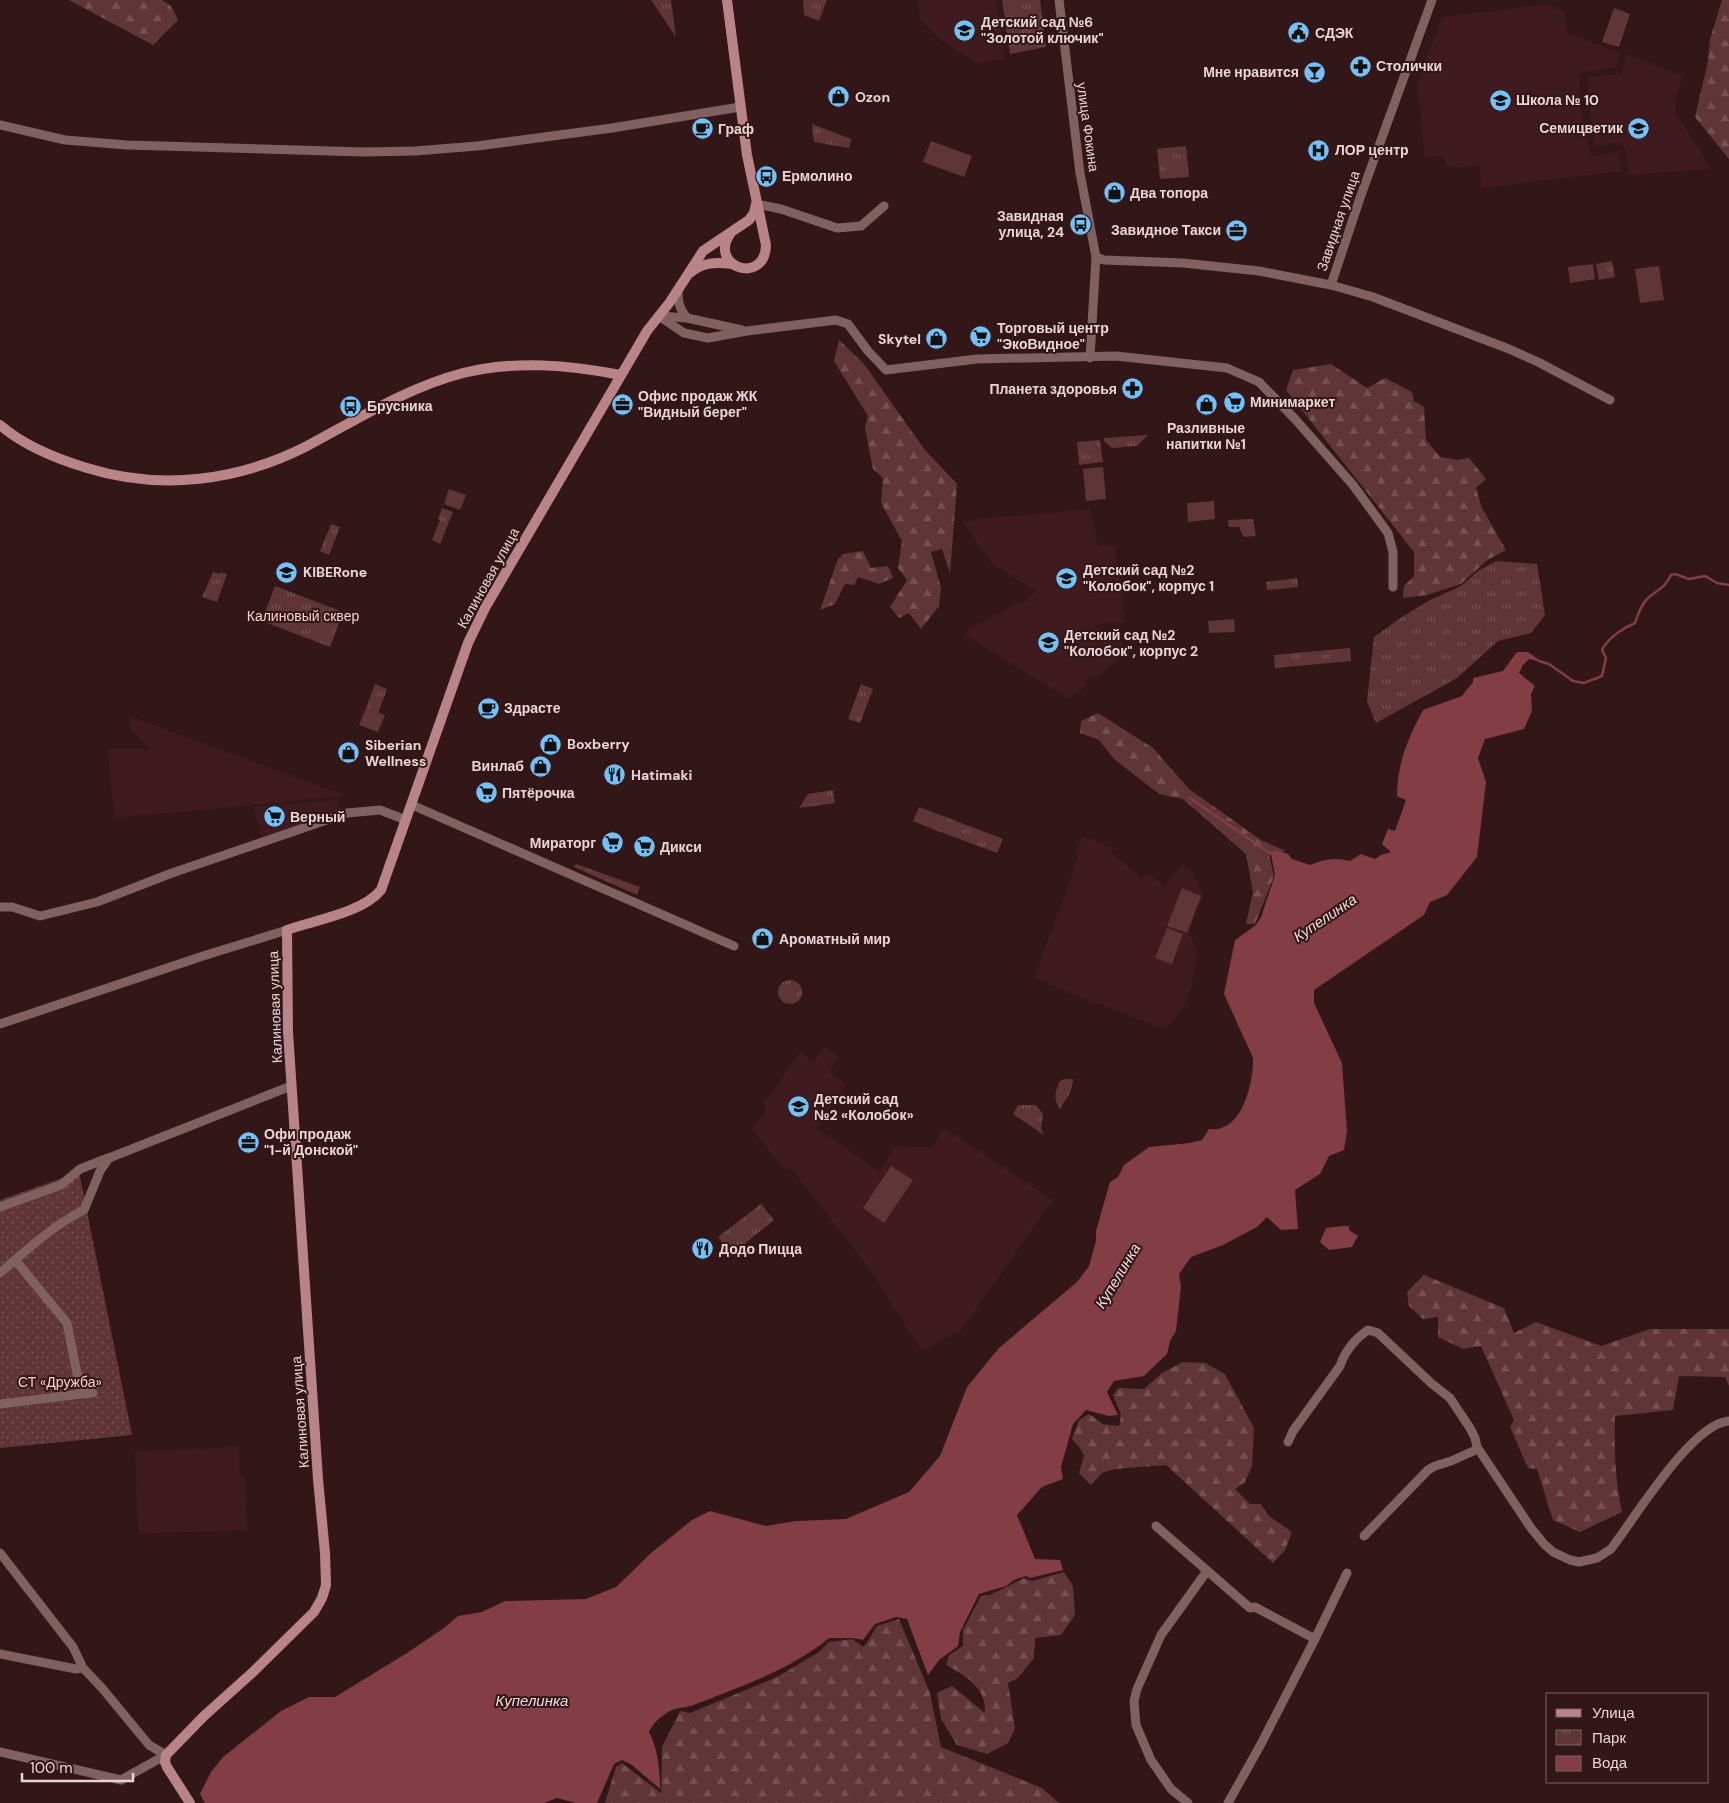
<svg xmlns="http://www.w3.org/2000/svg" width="1729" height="1803" font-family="'DM Sans',sans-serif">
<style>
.built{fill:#3f1b1f}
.grass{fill:#5f3538}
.forest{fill:url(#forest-firs)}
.park{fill:url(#park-tufts)}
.garden{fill:url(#garden-dots)}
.water{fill:#833d44}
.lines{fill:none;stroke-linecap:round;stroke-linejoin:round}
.stream{stroke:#833d44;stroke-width:2.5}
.street{stroke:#816061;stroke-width:9}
.secondary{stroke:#b98487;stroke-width:10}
.labels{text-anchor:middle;stroke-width:4;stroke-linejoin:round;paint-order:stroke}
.poi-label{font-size:14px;font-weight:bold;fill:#e9d5d5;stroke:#321618;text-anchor:start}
.street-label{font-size:14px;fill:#e9d5d5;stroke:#321618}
.park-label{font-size:14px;fill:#fccfd1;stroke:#321618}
.water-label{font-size:15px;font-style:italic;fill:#f2dbdc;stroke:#321618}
</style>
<defs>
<pattern id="forest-firs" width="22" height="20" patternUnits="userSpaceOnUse" patternTransform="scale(1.25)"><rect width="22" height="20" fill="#5f3538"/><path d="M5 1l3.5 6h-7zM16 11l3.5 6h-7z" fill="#765154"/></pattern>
<pattern id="park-tufts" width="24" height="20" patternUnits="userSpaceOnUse" patternTransform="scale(1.25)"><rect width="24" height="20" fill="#5f3538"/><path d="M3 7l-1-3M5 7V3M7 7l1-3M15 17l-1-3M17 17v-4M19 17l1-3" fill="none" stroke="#765154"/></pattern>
<pattern id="garden-dots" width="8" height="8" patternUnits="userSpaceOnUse" patternTransform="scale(1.25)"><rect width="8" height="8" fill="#5f3538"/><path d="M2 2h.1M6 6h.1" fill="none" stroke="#765154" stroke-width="1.8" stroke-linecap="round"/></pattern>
</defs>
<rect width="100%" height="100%" fill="#321618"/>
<g class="built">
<polygon points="918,0 996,0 1005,59 977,63 941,40 920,19"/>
<polygon points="1548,4 1565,12 1567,32 1620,53 1615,68 1579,73 1582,118 1591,156 1618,152 1622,171 1482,188 1479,166 1448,168 1443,156 1425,158 1417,82 1442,17"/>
<polygon points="1627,54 1683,76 1675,102 1676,113 1711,169 1629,175 1625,148 1618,143 1594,146 1587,77 1621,74"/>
<polygon points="1091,509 1098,546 1115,545 1125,622 1093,625 1131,650 1097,677 1093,676 1086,681 1087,685 1069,699 965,635 969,629 1020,602 1027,602 1029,597 1037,591 993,565 963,523 977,519"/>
<polygon points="132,717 347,796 115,818 107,749 150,749 128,727"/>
<polygon points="337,799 339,813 263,839 253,807"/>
<polygon points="1083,836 1112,848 1112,853 1142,878 1147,872 1164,886 1182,864 1191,870 1203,895 1188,933 1195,945 1197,958 1192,985 1186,1003 1177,1017 1168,1026 1161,1028 1097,1003 1096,1004 1034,978 1078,858 1075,852"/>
<polygon points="825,1047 839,1057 829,1072 846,1084 816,1128 879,1171 896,1146 932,1147 945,1128 1053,1200 959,1333 953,1334 922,1351 866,1264 790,1167 786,1171 751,1128 765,1112 764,1103 800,1052 814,1062"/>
<polygon points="239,1447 240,1477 245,1477 247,1530 138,1534 135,1451"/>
</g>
<g class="grass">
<polygon points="1614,8 1630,14 1619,47 1602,42"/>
<polygon points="931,141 972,156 964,177 923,162"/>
<polygon points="1593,264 1595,279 1570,283 1568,267"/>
<polygon points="1659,266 1664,300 1640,303 1635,269"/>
<polygon points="1103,467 1106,499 1086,501 1083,469"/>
<polygon points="449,489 466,495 460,510 444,504"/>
<polygon points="1214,501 1215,519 1188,522 1187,503"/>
<polygon points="1234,619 1235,632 1209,633 1208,621"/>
<polygon points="366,708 385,715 378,732 359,725"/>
<polygon points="919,807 935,813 930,828 913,821"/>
<polygon points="1182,888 1201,896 1187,933 1167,926"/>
<polygon points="1167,928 1183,934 1172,964 1155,958"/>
<polygon points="891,1166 913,1180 884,1223 863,1208"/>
</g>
<g class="forest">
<polygon points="69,0 162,0 171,6 178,20 153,45"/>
<polygon points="1722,0 1729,0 1729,159 1695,117 1708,61 1710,39"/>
<polygon points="839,340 864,364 925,450 957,484 950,573 942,549 931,552 941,588 939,606 921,629 909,613 899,618 890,607 907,580 898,568 902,541 881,503 883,478 873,469 865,428 868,416 834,361"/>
<polygon points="1331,364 1367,388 1385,378 1412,392 1414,401 1424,407 1426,440 1440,457 1457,460 1469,458 1486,479 1476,488 1482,508 1506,550 1486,561 1461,584 1427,595 1403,598 1404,586 1414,576 1414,552 1286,390 1293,370"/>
<polygon points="863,551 871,568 888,566 893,578 879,584 858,577 854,585 845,584 835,604 820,610 838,559 843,554"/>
<polygon points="1098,713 1153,748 1189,789 1261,840 1286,851 1269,855 1274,876 1255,924 1246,924 1253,892 1246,854 1183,799 1159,794 1114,759 1099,740 1080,733 1081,721"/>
<path d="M1424 1275 1504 1308 1514 1333 1536 1322 1601 1346 1650 1329H1729V1386L1725 1377 1679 1376 1673 1410 1615 1416C1614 1449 1615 1479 1622 1512L1580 1532 1553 1520 1537 1469 1528 1468 1510 1427 1514 1420 1481 1346 1463 1349 1438 1337V1317L1423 1319 1409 1306 1407 1292Z"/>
<polygon points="1183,1362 1205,1363 1225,1374 1254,1428 1252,1466 1245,1482 1235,1489 1250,1504 1261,1504 1269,1516 1292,1532 1285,1550 1273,1563 1166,1465 1115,1469 1102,1473 1091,1485 1079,1473 1084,1456 1080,1448 1072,1439 1079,1420 1089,1414 1103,1424 1119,1426 1121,1415 1113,1395 1118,1388 1144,1389 1162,1373"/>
<path d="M1064 1572 1073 1586 1075 1615 1061 1635 1035 1638 1034 1658 1018 1678 1008 1683 1015 1729 1008 1743 987 1754 957 1745 941 1719 937 1693 952 1686 985 1713C987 1688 965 1675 946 1665L949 1655 963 1646V1630L981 1596 990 1595 1024 1578 1032 1581Z"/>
<polygon points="899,1619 930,1693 941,1747 1042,1788 1059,1803 605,1803 616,1767 622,1763 661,1793 662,1747 680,1711 690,1713 777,1677 819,1652 829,1642 852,1639 864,1647 877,1626"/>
</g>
<g class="park">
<polygon points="651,0 671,0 676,37"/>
<polygon points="803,0 827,0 819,21 804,15"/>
<polygon points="1002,0 1040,0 1046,47 1010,54"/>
<polygon points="812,124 851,139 849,148 814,142"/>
<polygon points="1186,146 1189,177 1160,179 1157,149"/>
<polygon points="1612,261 1615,277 1599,280 1596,264"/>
<polygon points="1148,435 1137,446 1112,448 1104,441 1104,438"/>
<polygon points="1100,440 1103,462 1079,465 1077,442"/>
<polygon points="442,508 453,512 440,544 432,540 440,520 438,519"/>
<polygon points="1253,519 1256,536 1244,537 1239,527 1229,527 1228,520"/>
<polygon points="331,524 340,527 329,555 320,551"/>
<polygon points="1496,561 1537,564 1545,615 1531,633 1498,641 1457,678 1376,723 1367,701 1374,637 1402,617 1430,600 1461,586 1478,571"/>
<polygon points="213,572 220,574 221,572 227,574 217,602 202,597"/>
<polygon points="1297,578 1298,587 1267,590 1266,582"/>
<polygon points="275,586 343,612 330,647 262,621"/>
<polygon points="1350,648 1351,661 1275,668 1274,655"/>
<polygon points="375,684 387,689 378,713 366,708"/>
<polygon points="861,684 873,689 860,723 848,719"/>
<polygon points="833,790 835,803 799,808 808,794"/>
<polygon points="935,813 1003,839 997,853 930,828"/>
<polygon points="576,864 640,887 637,895 574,867"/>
<circle cx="790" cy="992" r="12"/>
<path d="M1065 1079H1073C1073 1091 1066 1099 1060 1109 1053 1099 1055 1091 1060 1081Z"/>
<polygon points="1018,1105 1036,1105 1043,1114 1041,1128 1044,1135 1013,1114"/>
<polygon points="761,1204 774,1220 732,1254 718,1237"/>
</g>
<polygon class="garden" points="79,1172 132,1435 0,1448 0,1200"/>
<g class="water">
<path d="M1517 652H1528L1542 662 1529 659 1523 665 1519 673 1535 686 1531 694 1532 711 1524 729 1485 739 1478 758 1486 782 1477 857 1447 895 1430 902 1424 915 1314 990V1003L1342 1063 1347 1131 1344 1150 1329 1156 1320 1174 1295 1190 1298 1229 1281 1230 1267 1217 1257 1227 1223 1245 1191 1257 1179 1274 1181 1286 1176 1331 1170 1341 1167 1354 1144 1376 1114 1381 1107 1392 1118 1415 1109 1416 1086 1410 1073 1424 1061 1467 1063 1479 1042 1487 1017 1515 1035 1559 1060 1560 1063 1570 1030 1578 1026 1576 1014 1580 1006 1586 979 1594 960 1632 958 1646 939 1660 928 1675 907 1619 896 1617 875 1624 863 1640 853 1638H829C792 1669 740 1687 696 1704 688 1708 678 1707 670 1711 661 1716 653 1723 649 1732 658 1749 660 1769 660 1789L632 1765 622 1760 614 1764 597 1803H576L557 1798 544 1803H205L200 1794 211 1772 223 1757 281 1711 309 1697H335L407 1653 444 1628 458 1616 482 1612 505 1601 586 1599 616 1587 650 1554 692 1520 710 1511 766 1526 796 1521 846 1519 909 1492 940 1456 967 1387 999 1348 1077 1282 1089 1266 1096 1241V1231L1110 1182 1118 1177 1124 1165 1149 1147 1190 1143 1202 1140 1209 1129C1213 1129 1218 1130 1221 1128 1244 1122 1254 1079 1253 1058L1224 994 1235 940 1256 925 1261 917 1275 875 1271 854 1275 850 1288 854 1292 859 1310 865C1324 859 1336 857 1350 861L1361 854 1375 859 1381 855 1391 852 1382 844 1388 829 1395 831 1406 800 1397 796C1397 764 1408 738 1423 710L1462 696 1473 682V678L1503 671Z"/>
<polygon points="1343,1226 1349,1226 1349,1230 1358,1236 1352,1247 1329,1250 1320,1242 1326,1228"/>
</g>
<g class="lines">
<g class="stream">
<path d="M1539 661 1549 664 1573 681 1584 683 1602 676 1606 658 1602 650C1608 638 1623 628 1635 623 1638 613 1641 605 1648 598 1658 589 1664 589 1671 575L1675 574 1689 579 1705 576 1717 583 1729 585"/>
<polyline points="1190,798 1271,854"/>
</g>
<g class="street">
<polyline points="1059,0 1080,173 1096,257 1090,358"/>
<polyline points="0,125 65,140 127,145 364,152 415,151 477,146 612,128 740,107"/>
<polyline points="756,204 781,209 837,228 861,226 884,206"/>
<polyline points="1096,257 1104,260 1183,263 1259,271 1331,285 1360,198 1432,0"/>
<polyline points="1331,285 1373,297 1509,349 1538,362 1610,400"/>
<path d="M678 290C678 301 679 309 687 318"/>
<polyline points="659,316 684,333 708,338 747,331 836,320 848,324 868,351 886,370 977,359 1116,356 1227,368 1259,382 1295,419 1353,485 1388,533 1393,552 1393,587"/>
<polyline points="659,316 687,318 742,330"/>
<polyline points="412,805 734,946"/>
<polyline points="0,907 12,907 40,916 97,902 172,873 347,813 380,810 406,820"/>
<polyline points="0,1024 203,956 287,930"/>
<polyline points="0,1207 61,1185 80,1169 108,1158"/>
<polyline points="15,1260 67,1323 81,1394 93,1393"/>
<path d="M0 1273C26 1251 53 1225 84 1210L100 1171 109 1158 291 1086"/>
<polyline points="0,1404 81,1394"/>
<path d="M1288 1442 1293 1431 1340 1366C1345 1351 1355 1339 1368 1330L1378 1333 1431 1383 1450 1398 1470 1428 1475 1438 1477 1447 1531 1528 1544 1544 1553 1552 1570 1560 1579 1562 1597 1558 1611 1549C1635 1518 1691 1424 1729 1421"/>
<polyline points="1156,1526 1250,1608 1255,1607 1315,1639 1347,1573"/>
<polyline points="1364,1536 1428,1470 1435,1466 1451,1461 1478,1449"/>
<polyline points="0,1553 73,1647 83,1668 102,1688 149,1745 166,1755"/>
<polyline points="0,1654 76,1669 83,1668"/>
<polyline points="0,1752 121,1780 166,1755"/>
<polyline points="1188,1803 1171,1789 1151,1760 1136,1725 1134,1701 1137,1689 1161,1635 1207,1571"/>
<polyline points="1228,1803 1261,1744 1315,1639"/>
</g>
<g class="secondary">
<path d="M727 0 747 155 766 245C765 286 708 267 730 234"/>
<path d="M690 273C703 262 716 262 732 264"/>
<path d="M0 425C24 446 57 459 87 468 161 491 239 481 307 446 358 419 406 388 463 373 516 360 569 365 621 375"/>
<path d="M190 1803 167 1767 165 1762 166 1755 204 1716 253 1672 314 1612 322 1598 326 1585 325 1553 318 1479 288 1032 287 930C315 920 362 913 381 890L468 643 485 608 647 331 670 302 703 251 749 220 754 213 756 204"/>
</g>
</g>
<defs>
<symbol id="school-disc" viewBox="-11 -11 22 22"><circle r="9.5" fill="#75c0f6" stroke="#321618"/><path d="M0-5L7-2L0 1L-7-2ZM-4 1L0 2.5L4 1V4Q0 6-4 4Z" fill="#111"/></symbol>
<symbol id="civic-disc" viewBox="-11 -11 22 22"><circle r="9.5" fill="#75c0f6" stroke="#321618"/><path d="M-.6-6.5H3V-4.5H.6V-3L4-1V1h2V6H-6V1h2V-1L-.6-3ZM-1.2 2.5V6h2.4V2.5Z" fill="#111"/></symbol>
<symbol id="pharmacy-disc" viewBox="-11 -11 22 22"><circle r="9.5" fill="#75c0f6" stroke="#321618"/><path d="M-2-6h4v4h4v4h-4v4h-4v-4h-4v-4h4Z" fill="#111"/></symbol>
<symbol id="bar-disc" viewBox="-11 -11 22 22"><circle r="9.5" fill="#75c0f6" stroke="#321618"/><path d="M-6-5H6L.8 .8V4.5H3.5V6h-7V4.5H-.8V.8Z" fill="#111"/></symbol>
<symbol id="shop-disc" viewBox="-11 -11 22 22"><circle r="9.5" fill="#75c0f6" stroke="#321618"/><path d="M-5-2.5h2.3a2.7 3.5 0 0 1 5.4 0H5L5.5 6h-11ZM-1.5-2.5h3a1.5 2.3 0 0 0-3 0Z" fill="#111"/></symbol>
<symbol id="cafe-disc" viewBox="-11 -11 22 22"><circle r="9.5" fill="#75c0f6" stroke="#321618"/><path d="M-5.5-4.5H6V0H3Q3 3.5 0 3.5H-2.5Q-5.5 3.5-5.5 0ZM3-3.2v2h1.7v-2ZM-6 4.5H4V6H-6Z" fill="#111"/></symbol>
<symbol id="hospital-disc" viewBox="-11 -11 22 22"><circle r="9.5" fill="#75c0f6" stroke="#321618"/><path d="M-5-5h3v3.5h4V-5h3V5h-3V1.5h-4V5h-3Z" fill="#111"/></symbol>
<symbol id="bus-disc" viewBox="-11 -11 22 22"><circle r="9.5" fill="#75c0f6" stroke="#321618"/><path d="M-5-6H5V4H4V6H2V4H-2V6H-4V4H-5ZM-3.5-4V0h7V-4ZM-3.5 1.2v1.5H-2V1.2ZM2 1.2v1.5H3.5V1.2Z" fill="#111"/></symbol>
<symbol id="office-disc" viewBox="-11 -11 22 22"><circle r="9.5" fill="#75c0f6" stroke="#321618"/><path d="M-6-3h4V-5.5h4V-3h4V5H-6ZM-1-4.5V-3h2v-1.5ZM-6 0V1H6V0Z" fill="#111"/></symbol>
<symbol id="supermarket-disc" viewBox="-11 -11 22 22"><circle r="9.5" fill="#75c0f6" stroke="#321618"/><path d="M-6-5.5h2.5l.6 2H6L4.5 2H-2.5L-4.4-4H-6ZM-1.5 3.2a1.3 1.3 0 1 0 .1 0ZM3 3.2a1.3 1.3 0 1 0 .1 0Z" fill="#111"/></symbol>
<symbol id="restaurant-disc" viewBox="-11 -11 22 22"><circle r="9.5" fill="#75c0f6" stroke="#321618"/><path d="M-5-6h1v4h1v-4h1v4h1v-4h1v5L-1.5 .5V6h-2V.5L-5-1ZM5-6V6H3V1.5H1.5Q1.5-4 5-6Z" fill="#111"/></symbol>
</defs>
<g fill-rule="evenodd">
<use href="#school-disc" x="952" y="18" width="25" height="25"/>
<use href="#civic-disc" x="1286" y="20" width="25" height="25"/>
<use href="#pharmacy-disc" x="1348" y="54" width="25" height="25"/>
<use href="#bar-disc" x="1302" y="60" width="25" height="25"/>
<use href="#shop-disc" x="826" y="84" width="25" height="25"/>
<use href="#school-disc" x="1488" y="88" width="25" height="25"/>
<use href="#school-disc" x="1626" y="116" width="25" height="25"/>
<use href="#cafe-disc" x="690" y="116" width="25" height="25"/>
<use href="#hospital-disc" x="1306" y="138" width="25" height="25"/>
<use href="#bus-disc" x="754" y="164" width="25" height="25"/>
<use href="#shop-disc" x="1102" y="180" width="25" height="25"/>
<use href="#bus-disc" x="1068" y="212" width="25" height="25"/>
<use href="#office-disc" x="1224" y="218" width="25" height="25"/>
<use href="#supermarket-disc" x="968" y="324" width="25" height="25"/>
<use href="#shop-disc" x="924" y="326" width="25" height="25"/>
<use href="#pharmacy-disc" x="1120" y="376" width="25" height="25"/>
<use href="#supermarket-disc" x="1222" y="390" width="25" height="25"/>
<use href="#office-disc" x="610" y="392" width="25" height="25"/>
<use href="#shop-disc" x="1194" y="392" width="25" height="25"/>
<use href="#bus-disc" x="338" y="394" width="25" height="25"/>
<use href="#school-disc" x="274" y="560" width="25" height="25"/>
<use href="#school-disc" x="1054" y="566" width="25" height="25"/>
<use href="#school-disc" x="1036" y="630" width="25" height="25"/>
<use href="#cafe-disc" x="476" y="696" width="25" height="25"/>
<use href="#shop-disc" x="538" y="732" width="25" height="25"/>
<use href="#shop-disc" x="336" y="740" width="25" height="25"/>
<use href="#shop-disc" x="528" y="754" width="25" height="25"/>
<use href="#restaurant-disc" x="602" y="762" width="25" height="25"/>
<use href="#supermarket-disc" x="474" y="780" width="25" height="25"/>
<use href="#supermarket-disc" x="262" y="804" width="25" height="25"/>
<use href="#supermarket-disc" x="600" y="830" width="25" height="25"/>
<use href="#supermarket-disc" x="632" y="834" width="25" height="25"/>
<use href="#shop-disc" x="750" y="926" width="25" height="25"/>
<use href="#school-disc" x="786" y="1094" width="25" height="25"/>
<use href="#office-disc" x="236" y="1130" width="25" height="25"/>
<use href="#restaurant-disc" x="690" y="1236" width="25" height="25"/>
</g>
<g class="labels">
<g class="poi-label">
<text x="981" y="27">Детский сад №6<tspan x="981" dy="16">"Золотой ключик"</tspan></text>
<text x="1315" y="38">СДЭК</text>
<text x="1376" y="71">Столички</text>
<text x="1299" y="77" text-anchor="end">Мне нравится</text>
<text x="855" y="102">Ozon</text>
<text x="1516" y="105">Школа № 10</text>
<text x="1623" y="133" text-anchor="end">Семицветик</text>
<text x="718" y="134">Граф</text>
<text x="1335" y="155">ЛОР центр</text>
<text x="782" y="181">Ермолино</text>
<text x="1130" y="198">Два топора</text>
<text x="1064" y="221" text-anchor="end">Завидная<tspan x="1064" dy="16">улица, 24</tspan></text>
<text x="1221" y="235" text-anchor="end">Завидное Такси</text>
<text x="997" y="333">Торговый центр<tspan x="997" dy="16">"ЭкоВидное"</tspan></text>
<text x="921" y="344" text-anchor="end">Skytel</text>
<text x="1117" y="394" text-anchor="end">Планета здоровья</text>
<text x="638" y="401">Офис продаж ЖК<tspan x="638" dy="16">"Видный берег"</tspan></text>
<text x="1250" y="407">Минимаркет</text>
<text x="367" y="411">Брусника</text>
<text x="1206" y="433" text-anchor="middle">Разливные<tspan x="1206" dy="16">напитки №1</tspan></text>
<text x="1083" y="575">Детский сад №2<tspan x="1083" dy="16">"Колобок", корпус 1</tspan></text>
<text x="303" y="577">KIBERone</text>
<text x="1064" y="640">Детский сад №2<tspan x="1064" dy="16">"Колобок", корпус 2</tspan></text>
<text x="504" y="713">Здрасте</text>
<text x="567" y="749">Boxberry</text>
<text x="365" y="750">Siberian<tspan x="365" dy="16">Wellness</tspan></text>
<text x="524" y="771" text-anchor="end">Винлаб</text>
<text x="631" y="780">Hatimaki</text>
<text x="502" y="798">Пятёрочка</text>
<text x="290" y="822">Верный</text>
<text x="596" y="848" text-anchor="end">Мираторг</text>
<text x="660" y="852">Дикси</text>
<text x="779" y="944">Ароматный мир</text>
<text x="814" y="1104">Детский сад<tspan x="814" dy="16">№2 «Колобок»</tspan></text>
<text x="264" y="1139">Офи продаж<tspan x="264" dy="16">"1-й Донской"</tspan></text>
<text x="719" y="1254">Додо Пицца</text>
</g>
<g class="street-label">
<text transform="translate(1088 127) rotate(82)" y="5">улица Фокина</text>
<text transform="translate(1338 221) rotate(-71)" y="5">Завидная улица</text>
<text transform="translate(488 578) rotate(-61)" y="5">Калиновая улица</text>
<text transform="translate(275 1007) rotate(-92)" y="5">Калиновая улица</text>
<text transform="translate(300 1412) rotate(-94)" y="5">Калиновая улица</text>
</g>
<g class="park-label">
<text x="303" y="621">Калиновый сквер</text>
<text x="60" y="1387">СТ «Дружба»</text>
</g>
<g class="water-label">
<text transform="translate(1325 918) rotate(-34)" y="5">Купелинка</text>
<text transform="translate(1118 1276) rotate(-59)" y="5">Купелинка</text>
<text x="532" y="1706">Купелинка</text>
</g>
</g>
<rect x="1546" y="1693" width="162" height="90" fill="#321618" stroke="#7b6264"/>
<rect x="1556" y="1709" width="25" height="8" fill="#b98487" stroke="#7b6264"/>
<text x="1592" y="1718" font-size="15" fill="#e9d5d5">Улица</text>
<rect x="1556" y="1730" width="25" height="15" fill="url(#park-tufts)" stroke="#7b6264"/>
<text x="1592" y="1743" font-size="15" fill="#e9d5d5">Парк</text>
<rect x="1556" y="1756" width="25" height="15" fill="#833d44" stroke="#7b6264"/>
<text x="1592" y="1768" font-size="15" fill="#e9d5d5">Вода</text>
<path d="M22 1773v8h111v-8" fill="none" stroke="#e9d5d5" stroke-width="2.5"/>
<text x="30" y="1773" font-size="15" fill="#e9d5d5" stroke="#321618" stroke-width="4" paint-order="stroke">100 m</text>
</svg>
